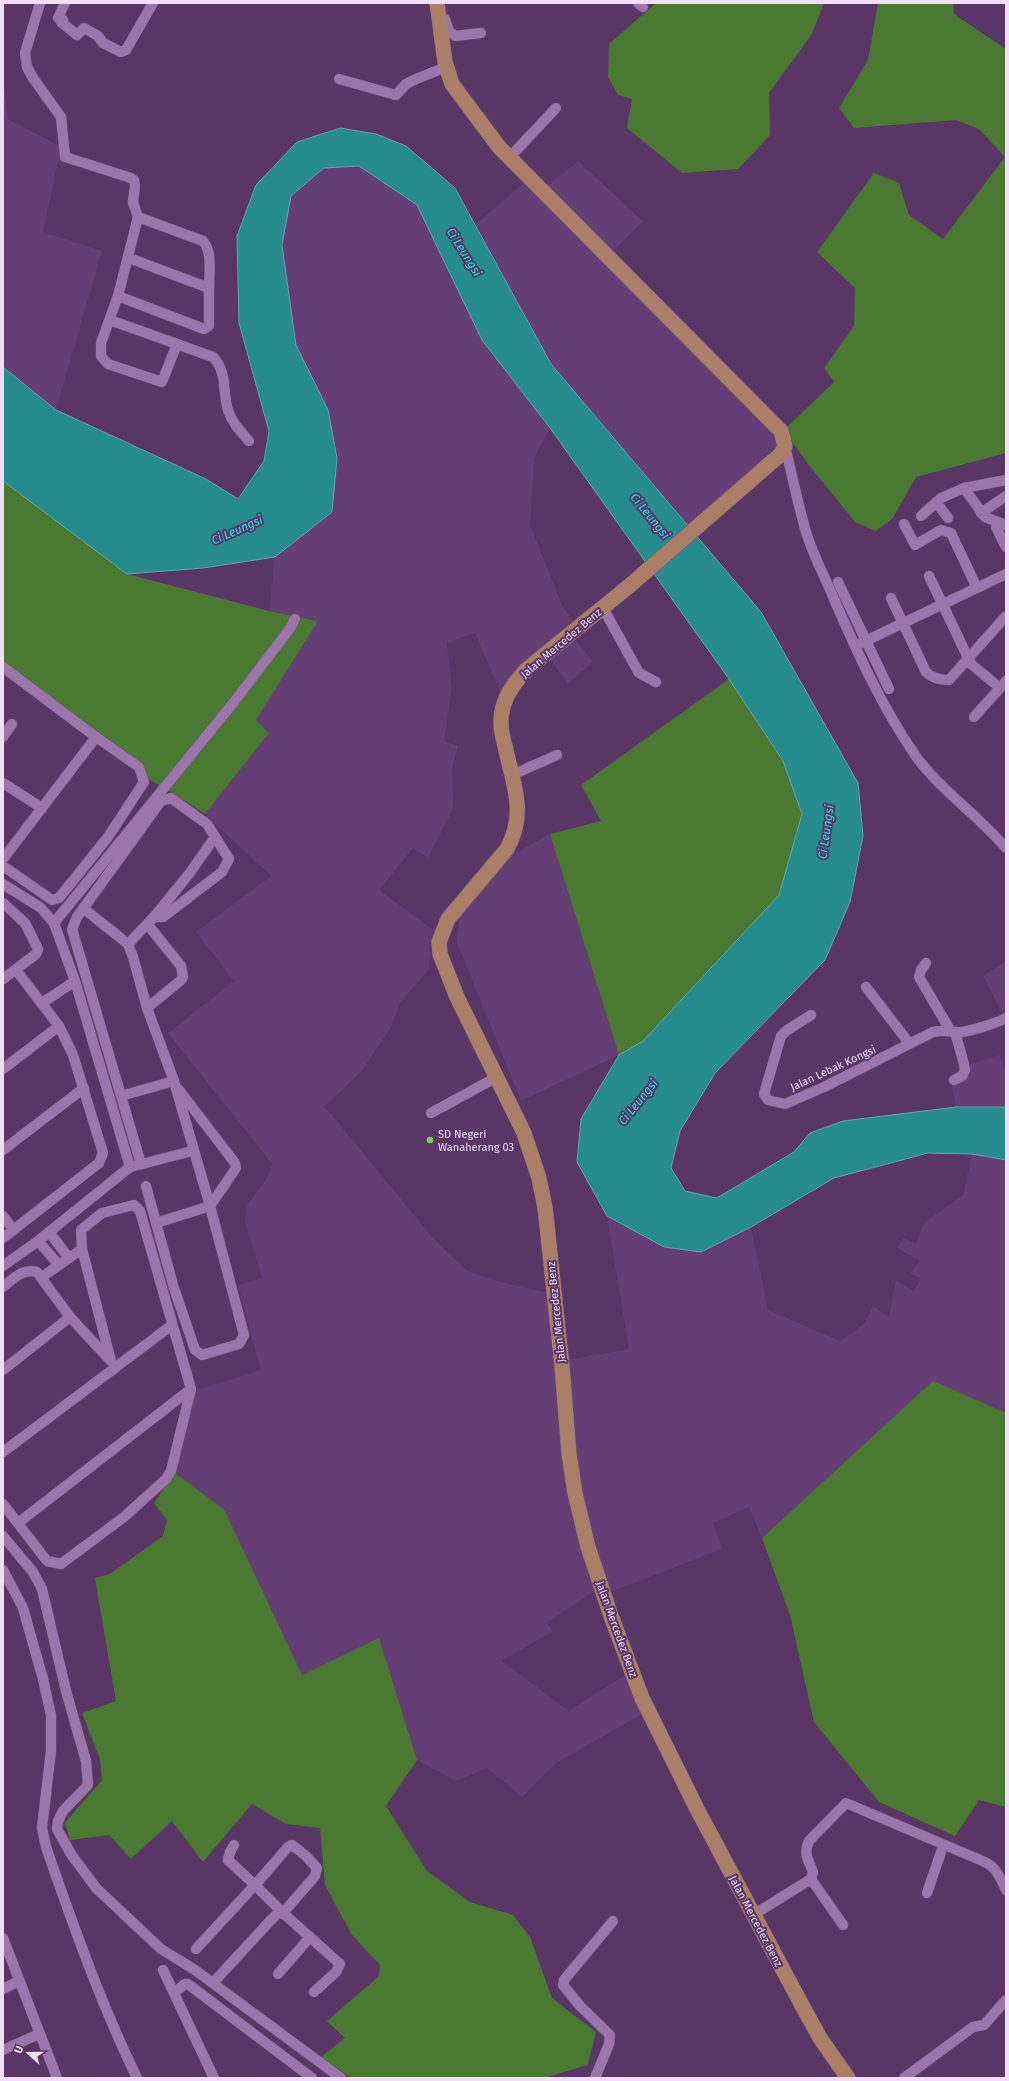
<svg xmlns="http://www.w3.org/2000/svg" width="1009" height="2081" font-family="'Fira Sans',sans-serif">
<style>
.built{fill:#653e75}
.green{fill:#4a7931}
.water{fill:#278c8d;stroke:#64a5ae}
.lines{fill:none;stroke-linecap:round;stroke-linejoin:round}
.minor-casing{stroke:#70527b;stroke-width:11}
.primary-casing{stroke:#70527b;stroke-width:16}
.minor{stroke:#9c76ab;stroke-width:10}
.primary{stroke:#ab7f67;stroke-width:15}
.poi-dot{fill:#7fd052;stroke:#593666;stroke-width:1.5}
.labels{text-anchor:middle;stroke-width:4;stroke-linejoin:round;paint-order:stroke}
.street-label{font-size:11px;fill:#f2defa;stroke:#593666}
.poi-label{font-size:11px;fill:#f2defa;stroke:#593666;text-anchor:start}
.water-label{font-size:12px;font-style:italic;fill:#1ceaec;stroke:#593666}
</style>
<rect width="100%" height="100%" fill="#593666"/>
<g class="built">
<polygon points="3,78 8,119 61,147 43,232 102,251 56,410 3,367"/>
<polygon points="578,161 643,221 613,251 784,430 774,459 690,532 551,364 476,224 534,174 546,187"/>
<polygon points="360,166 417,205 482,340 550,428 534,459 530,525 563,607 581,630 573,637 593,662 568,684 548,656 517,682 506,705 475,633 447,643 452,689 444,741 458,746 452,768 453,809 428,858 413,848 379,890 432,929 429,969 400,1003 391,1027 361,1072 324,1107 332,1115 432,1237 466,1270 490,1279 559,1296 568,1360 629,1349 607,1216 664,1247 701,1252 751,1227 768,1310 840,1341 865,1323 873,1306 889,1317 896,1281 914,1291 921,1279 910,1273 920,1261 897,1248 903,1238 916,1244 924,1223 963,1195 972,1154 1006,1160 1006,1413 933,1382 762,1538 749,1507 713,1523 722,1549 600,1596 596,1590 547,1623 553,1631 502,1661 569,1711 628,1673 642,1714 556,1763 522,1797 487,1768 456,1781 417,1760 379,1639 302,1676 224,1509 175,1473 193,1386 201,1389 261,1370 238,1285 262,1278 245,1221 247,1205 266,1180 272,1164 168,1033 234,981 196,932 271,876 205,814 269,733 255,721 318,621 269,611 275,557 332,512 328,410 296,345 282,245 291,196 324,168"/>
<polygon points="550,834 619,1055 521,1101 457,942 460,912 510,856"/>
<polygon points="1006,961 1006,1020 983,976"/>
<polygon points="1000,1055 1006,1074 1006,1107 956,1107 951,1083 961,1079 959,1068"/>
</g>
<g class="green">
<polygon points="656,3 824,3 812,34 769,93 770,135 738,169 682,173 627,128 632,99 618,95 608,77 609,44"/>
<polygon points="878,3 953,3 954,14 1006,49 1006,453 916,477 892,519 876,531 855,522 808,464 784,430 834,382 824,368 854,326 855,288 817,252 874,173 899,183 909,215 943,239 1005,157 979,129 956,120 854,128 839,108 868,60"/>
<polygon points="3,481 127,574 269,611 318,621 256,720 269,733 205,814 167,789 153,782 3,666"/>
<polygon points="729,679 783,761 802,814 779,895 643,1041 619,1055 550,834 601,821 581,785"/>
<polygon points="933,1381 1006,1413 1006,1807 979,1800 955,1836 879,1802 814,1722 790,1615 762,1538"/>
<polygon points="175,1473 224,1509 302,1675 379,1638 417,1760 386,1806 427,1871 470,1902 513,1915 530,1937 552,1998 596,2032 588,2065 544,2078 351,2078 321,2057 345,2038 327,2021 379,1976 380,1965 352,1935 325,1885 320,1828 286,1824 252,1804 203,1862 172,1821 131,1859 109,1835 70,1840 65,1823 102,1780 100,1759 82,1713 116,1701 95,1578 110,1574 163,1536 167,1520 154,1503"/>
</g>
<polygon class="water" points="340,128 376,134 406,146 455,188 551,364 761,612 858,783 863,836 850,902 825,960 715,1073 680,1131 671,1168 685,1191 717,1198 794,1152 810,1133 843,1121 956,1107 1006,1107 1006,1160 972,1154 928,1153 834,1178 751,1227 701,1252 664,1247 607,1216 577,1162 581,1119 619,1055 643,1041 779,895 802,814 783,761 729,679 550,428 482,340 417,205 359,166 324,168 291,196 282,245 296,345 328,410 337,458 332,512 275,557 203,568 127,574 3,481 3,367 56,410 206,479 238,499 264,461 269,431 239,323 237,236 256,185 297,142"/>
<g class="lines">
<defs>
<g id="minor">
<polyline points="40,3 25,53 27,67 33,78 61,117 65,157 128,177 134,180 135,186 133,202 138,217 118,296 204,329 209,326 209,288"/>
<polyline points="65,3 58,18 63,20 61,22 77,35 84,28 98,36 103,43 121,52 126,50 153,3"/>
<polyline points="638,3 643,7"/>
<polyline points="445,19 449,31 455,36 481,33"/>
<polyline points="339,79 396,95 406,84 416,79 446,67"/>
<polyline points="509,158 556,108"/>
<path d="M129 258 209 288C209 274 213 253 203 241L138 217"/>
<polyline points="118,296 101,343 101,356 108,364 162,382 177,344"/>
<path d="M110 320 213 357C228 373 222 391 228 410 232 423 241 432 249 441"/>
<path d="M785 446C792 475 798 504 806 532 813 555 825 577 834 599 857 652 882 707 915 755 940 790 978 815 1006 848"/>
<polyline points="964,488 985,517 1006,525"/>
<polyline points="936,502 948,518"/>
<polyline points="981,513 1006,496"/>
<polyline points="921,516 941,498 964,488 1006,480"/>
<polyline points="904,524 915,545 941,530 951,533 977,588"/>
<polyline points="996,527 1006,547"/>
<polyline points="929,576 971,664 1000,688 1006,681"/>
<polyline points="838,582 889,689"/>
<path d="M891 598 926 672C932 678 939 680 949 680L1006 616"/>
<polyline points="603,608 639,673 656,682"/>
<polyline points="855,646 1006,574"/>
<polyline points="3,667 96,737 139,767 144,782 108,837 59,898 52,900 3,866"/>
<polyline points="974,717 1000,688"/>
<polyline points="3,737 12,724"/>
<polyline points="512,775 557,755"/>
<polyline points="3,783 42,808"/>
<polyline points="3,859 96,737"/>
<polyline points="3,884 41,908 54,923 75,981 130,1167"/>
<polyline points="3,903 25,923 38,949 36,954 3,979"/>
<polyline points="83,908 128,944 133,957 147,1008 174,1081 210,1206 244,1335 239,1344 202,1355 195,1350 173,1285 146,1186"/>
<polyline points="154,917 189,874 215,837"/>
<polyline points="54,923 234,702 291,627 295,619"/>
<polyline points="128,944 154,917 163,917 222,872 229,859 207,824 171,798 161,801 77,917 72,929 141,1164"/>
<polyline points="926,963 921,970 919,977 950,1030"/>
<polyline points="866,987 909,1043"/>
<polyline points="42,1003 75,981"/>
<polyline points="147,1008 180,981 183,977 181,966 148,925"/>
<path d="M811 1015 786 1031 781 1036 764 1094 768 1100 785 1104 824 1087 933 1032C942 1030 946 1031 955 1032 964 1034 997 1023 1006 1018"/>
<polyline points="3,1069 59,1026"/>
<polyline points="954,1080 962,1076 965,1070 964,1064 955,1032"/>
<polyline points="121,1096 174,1081"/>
<polyline points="431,1113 497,1077"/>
<polyline points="3,1150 84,1088"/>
<polyline points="3,1216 14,1230"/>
<polyline points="156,1223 210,1206 236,1168 235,1163 179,1090"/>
<polyline points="49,1232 69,1258"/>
<polyline points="3,1238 99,1163 103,1153 73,1055 59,1026 16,970"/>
<polyline points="38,1241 59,1265"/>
<polyline points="3,1266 38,1241 130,1167 192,1151"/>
<polyline points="42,1277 82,1249"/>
<path d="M3 1287C14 1278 23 1268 37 1272L70 1317 109 1359"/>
<polyline points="3,1370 70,1317"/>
<polyline points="3,1452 172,1325"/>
<polyline points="3,1504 47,1561 61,1564 124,1517 166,1479 171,1471 191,1389 140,1211 134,1205 102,1213 81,1230 82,1249 111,1361"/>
<polyline points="18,1523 191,1389"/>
<polyline points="3,1536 33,1572 42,1589 66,1691 86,1761 88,1785 63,1811 58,1821 57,1829 71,1854 96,1888 161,1949 195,1970 341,2078"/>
<path d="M3 1570 23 1608 43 1679 51 1715V1751L42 1828 46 1847C73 1925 101 2004 137 2078"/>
<polygon points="292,1845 306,1856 317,1868 315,1876 283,1913 255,1885 288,1847"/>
<polyline points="811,1879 843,1925"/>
<polyline points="927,1893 943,1846"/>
<path d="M753 1915 811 1879 813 1872C808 1859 803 1854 809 1841L846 1803 985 1862C996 1867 1001 1879 1006 1890"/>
<polyline points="3,1938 57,2078"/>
<polyline points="196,1949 255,1885 228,1860 230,1852 234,1845"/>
<polyline points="163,1970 214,2078"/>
<polyline points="278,1974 310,1937"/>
<polyline points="213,1983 270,1921 277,1914 283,1913 340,1964 336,1972 314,1992"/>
<polyline points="3,1989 19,1981"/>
<polyline points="175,1992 185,1984 188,1984 312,2078"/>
<polyline points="3,2050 39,2034"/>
<polyline points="595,2078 609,2044 610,2035 580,2006 563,1985 564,1980 613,1921"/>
<polyline points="904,2078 973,2027 984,2025 1006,2000"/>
</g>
<path id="primary" d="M437 3 445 62 452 84 499 147 781 431 785 446 781 454 628 587 527 669C516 681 507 692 503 707 499 721 501 733 505 746 513 784 527 812 507 849L448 919 439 942 440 954 457 997 524 1133 539 1178 545 1207 562 1366 569 1454 575 1493 588 1547 611 1616 642 1698 697 1809 804 2009 820 2038 848 2078"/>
</defs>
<use href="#minor" class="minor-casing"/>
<use href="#primary" class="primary-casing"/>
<use href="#minor" class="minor"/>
<use href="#primary" class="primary"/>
</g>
<circle class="poi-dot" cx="430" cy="1140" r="4"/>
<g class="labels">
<g class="street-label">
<text transform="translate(561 643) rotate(-40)" y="4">Jalan Mercedez Benz</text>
<text transform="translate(833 1068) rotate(-25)" y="4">Jalan Lebak Kongsi</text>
<text transform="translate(556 1312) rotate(-96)" y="4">Jalan Mercedez Benz</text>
<text transform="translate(617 1629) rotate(70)" y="4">Jalan Mercedez Benz</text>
<text transform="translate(756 1921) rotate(62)" y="4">Jalan Mercedez Benz</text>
</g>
<g class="poi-label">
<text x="438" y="1138">SD Negeri<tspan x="438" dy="13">Wanaherang 03</tspan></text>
</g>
<g class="water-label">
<text transform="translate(464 252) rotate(58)" y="4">Ci Leungsi</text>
<text transform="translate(650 516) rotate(51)" y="4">Ci Leungsi</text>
<text transform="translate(237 530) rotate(-24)" y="4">Ci Leungsi</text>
<text transform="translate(826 832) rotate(-82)" y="4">Ci Leungsi</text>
<text transform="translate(638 1102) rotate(-51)" y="4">Ci Leungsi</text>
</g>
</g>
<rect width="1009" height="2081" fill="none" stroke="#f2defa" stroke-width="8"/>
<g transform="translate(28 2053) rotate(291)" stroke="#593666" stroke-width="3" paint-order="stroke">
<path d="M0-3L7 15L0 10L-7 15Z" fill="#f2defa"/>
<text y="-6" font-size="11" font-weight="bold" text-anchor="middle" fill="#f2defa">U</text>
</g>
</svg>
